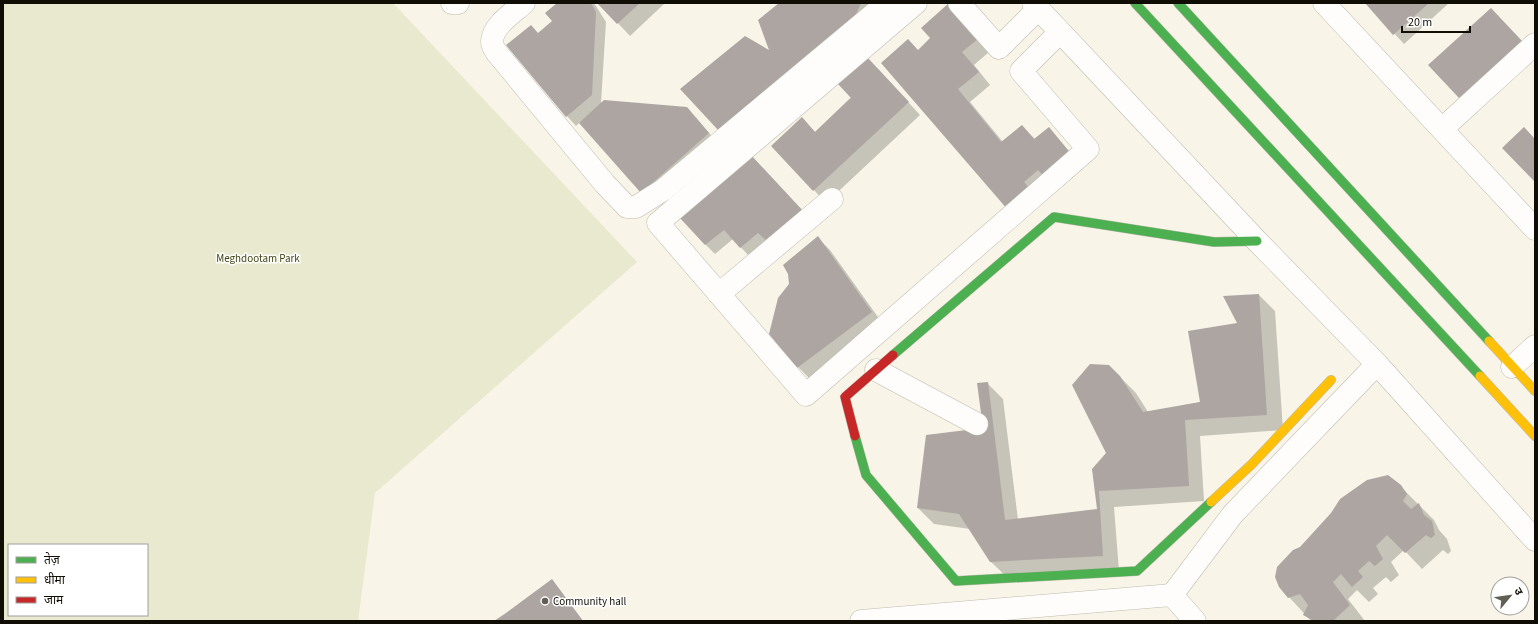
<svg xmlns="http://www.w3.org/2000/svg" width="1538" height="624" font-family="'Source Sans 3','Noto Sans Devanagari',sans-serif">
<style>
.green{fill:#e9e9cf;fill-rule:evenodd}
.shadow{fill:#0003}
.building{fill:#aca5a2}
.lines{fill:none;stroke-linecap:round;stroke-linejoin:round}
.street-casing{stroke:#bebbb0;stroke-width:23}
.fast-casing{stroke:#bebbb0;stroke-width:10}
.slow-casing{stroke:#bebbb0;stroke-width:10}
.jam-casing{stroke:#bebbb0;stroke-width:10}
.street{stroke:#fefdfb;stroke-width:22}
.fast{stroke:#4caf50;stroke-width:9}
.slow{stroke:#ffc107;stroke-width:9}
.jam{stroke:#c62828;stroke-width:9}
.poi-dot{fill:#615e53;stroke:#fff;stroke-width:1.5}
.labels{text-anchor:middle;stroke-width:3;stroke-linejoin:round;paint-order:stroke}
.park-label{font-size:11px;fill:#434615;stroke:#fff}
.poi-label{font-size:11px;fill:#100d04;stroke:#fff;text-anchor:start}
</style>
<rect width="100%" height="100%" fill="#f8f4e7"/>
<path class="green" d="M3 3H393L637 262 375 493 358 621H3ZM9 545H147V615H9Z"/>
<g class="shadow">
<polygon points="559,3 594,3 606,22 601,103 696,118 718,143 642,192 580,122 576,126 567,116 539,34 553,22"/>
<polygon points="599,3 665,3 630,36"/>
<polygon points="780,3 883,3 771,52"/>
<polygon points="1366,3 1449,3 1404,44"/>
<polygon points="949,5 989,52 974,65 990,85 970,102 1003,142 1022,126 1035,139 1049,128 1083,168 1058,190 1051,182 1021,222 919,51 932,38"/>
<polygon points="1491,9 1531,51 1469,107 1430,65"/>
<polygon points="879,70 920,115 826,203 773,146 802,119 815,132"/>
<polygon points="751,156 814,223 750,257 733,239 715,254 705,244"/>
<polygon points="818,238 830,250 883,324 810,379 798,367 789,274"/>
<polygon points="1259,295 1275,311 1283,430 1200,436 1204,501 1114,507 1119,571 1008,578 991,562 970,529 934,524 918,508 984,429 987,383 1003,399 1018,520 1098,510 1093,469 1107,453 1119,376 1136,393 1148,412 1201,402 1239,323"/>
<polygon points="1400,486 1434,520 1439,530 1447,539 1451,551 1448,554 1443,550 1422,569 1404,550 1391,562 1399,575 1391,582 1386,577 1373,588 1378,594 1369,602 1357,590 1348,599 1365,621 1311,621 1289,597"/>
<polygon points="552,580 583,621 496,621"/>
</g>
<g class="building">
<polygon points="557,3 591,3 596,12 592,95 566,117 506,45 531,25 538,33 552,21 545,13"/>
<polygon points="597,3 640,3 617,24"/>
<polygon points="779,3 861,3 855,17 719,131 680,89 745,36 769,50 758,20"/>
<polygon points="949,3 978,39 962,52 979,72 958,89 1001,142 1022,125 1034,139 1049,127 1072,155 1045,178 1038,170 1024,182 1031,190 1008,210 881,63 908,39 918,50 930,38 921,28"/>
<polygon points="1365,3 1429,3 1393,35"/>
<polygon points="1491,8 1522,41 1459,98 1428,65"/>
<polygon points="867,57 909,102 813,191 771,146 802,117 815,132 851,98 838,84"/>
<polygon points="604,100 687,107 709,133 641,193 579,123"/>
<polygon points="1524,127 1535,139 1535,182 1502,148"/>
<polygon points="751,155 805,213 769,243 758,233 740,248 724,230 705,245 679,217"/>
<polygon points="818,236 872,312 797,368 769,334 778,298 789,284 788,274 783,265"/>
<polygon points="1259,294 1267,415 1185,420 1189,486 1099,491 1103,556 990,562 959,514 917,508 926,435 983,428 977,383 988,382 1005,520 1097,509 1092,469 1106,453 1072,385 1090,364 1109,365 1120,376 1143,412 1200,402 1188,331 1237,323 1223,296"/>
<polygon points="1388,475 1401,485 1407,494 1403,501 1411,509 1419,503 1424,515 1432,521 1435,535 1431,538 1426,535 1405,553 1387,535 1376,546 1383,559 1375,566 1369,561 1358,571 1363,577 1352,587 1341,574 1333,582 1350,605 1333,621 1314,621 1303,615 1308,605 1300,594 1288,598 1279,587 1275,577 1277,567 1293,550 1300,547 1331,513 1340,499 1367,480"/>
<polygon points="552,579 583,621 494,621 506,613"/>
</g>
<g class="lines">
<defs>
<g id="street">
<polyline points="452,3 458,3"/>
<path d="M524 3C513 13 492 26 492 42 492 46 495 50 497 53L605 184 627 207H636L663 190 887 3"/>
<polyline points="916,3 658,223 806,395 1088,149 1021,71 1060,32"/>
<polyline points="959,3 999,48 1038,9"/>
<polyline points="1033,3 1257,241 1377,364 1535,540"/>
<polyline points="1324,3 1535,229"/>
<polyline points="1442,129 1535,44"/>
<polyline points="719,294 832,199"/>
<polyline points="1512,367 1535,346"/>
<polyline points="876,370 977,424"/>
<polyline points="1172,595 1233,514 1377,364"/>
<polyline points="861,621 1172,595 1195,621"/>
</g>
<g id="fast">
<polyline points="1135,3 1480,376"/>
<polyline points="1178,3 1489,341"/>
<polyline points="893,355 1054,217 1214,242 1257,241"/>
<polyline points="855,436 866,475 956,581 1137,571 1211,502"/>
</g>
<g id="slow">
<polyline points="1489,341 1535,391"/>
<polyline points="1480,376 1535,436"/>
<polyline points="1211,502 1252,464 1331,380"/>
</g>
<polyline id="jam" points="855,436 845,397 893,355"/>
</defs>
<use href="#street" class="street-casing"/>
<use href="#fast" class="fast-casing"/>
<use href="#slow" class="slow-casing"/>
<use href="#jam" class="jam-casing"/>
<use href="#street" class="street"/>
<use href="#fast" class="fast"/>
<use href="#slow" class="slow"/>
<use href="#jam" class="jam"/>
</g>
<circle class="poi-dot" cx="545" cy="601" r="4"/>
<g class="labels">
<g class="park-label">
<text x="258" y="262">Meghdootam Park</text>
</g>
<g class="poi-label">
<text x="553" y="605">Community hall</text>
</g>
</g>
<rect width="1538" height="624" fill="none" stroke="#100d04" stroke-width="8"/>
<rect x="8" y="544" width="140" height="72" fill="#ffffff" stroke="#9f9e9b"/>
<rect x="16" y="557" width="20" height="6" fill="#4caf50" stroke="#9f9e9b"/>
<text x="44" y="564" font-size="12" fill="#100d04">तेज़</text>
<rect x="16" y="577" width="20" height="6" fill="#ffc107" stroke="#9f9e9b"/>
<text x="44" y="584" font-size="12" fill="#100d04">धीमा</text>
<rect x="16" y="597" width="20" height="6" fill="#c62828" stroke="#9f9e9b"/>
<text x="44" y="604" font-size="12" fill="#100d04">जाम</text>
<g transform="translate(1510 596) rotate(61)"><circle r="19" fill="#ffffff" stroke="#9f9e9b"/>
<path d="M0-3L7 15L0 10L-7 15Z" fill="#615e53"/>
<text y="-6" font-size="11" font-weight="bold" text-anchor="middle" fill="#100d04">उ</text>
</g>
<path d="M1402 26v6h68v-6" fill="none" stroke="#100d04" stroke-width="2"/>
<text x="1408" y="26" font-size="12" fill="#100d04" stroke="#ffffff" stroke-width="3" paint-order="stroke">20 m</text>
</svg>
